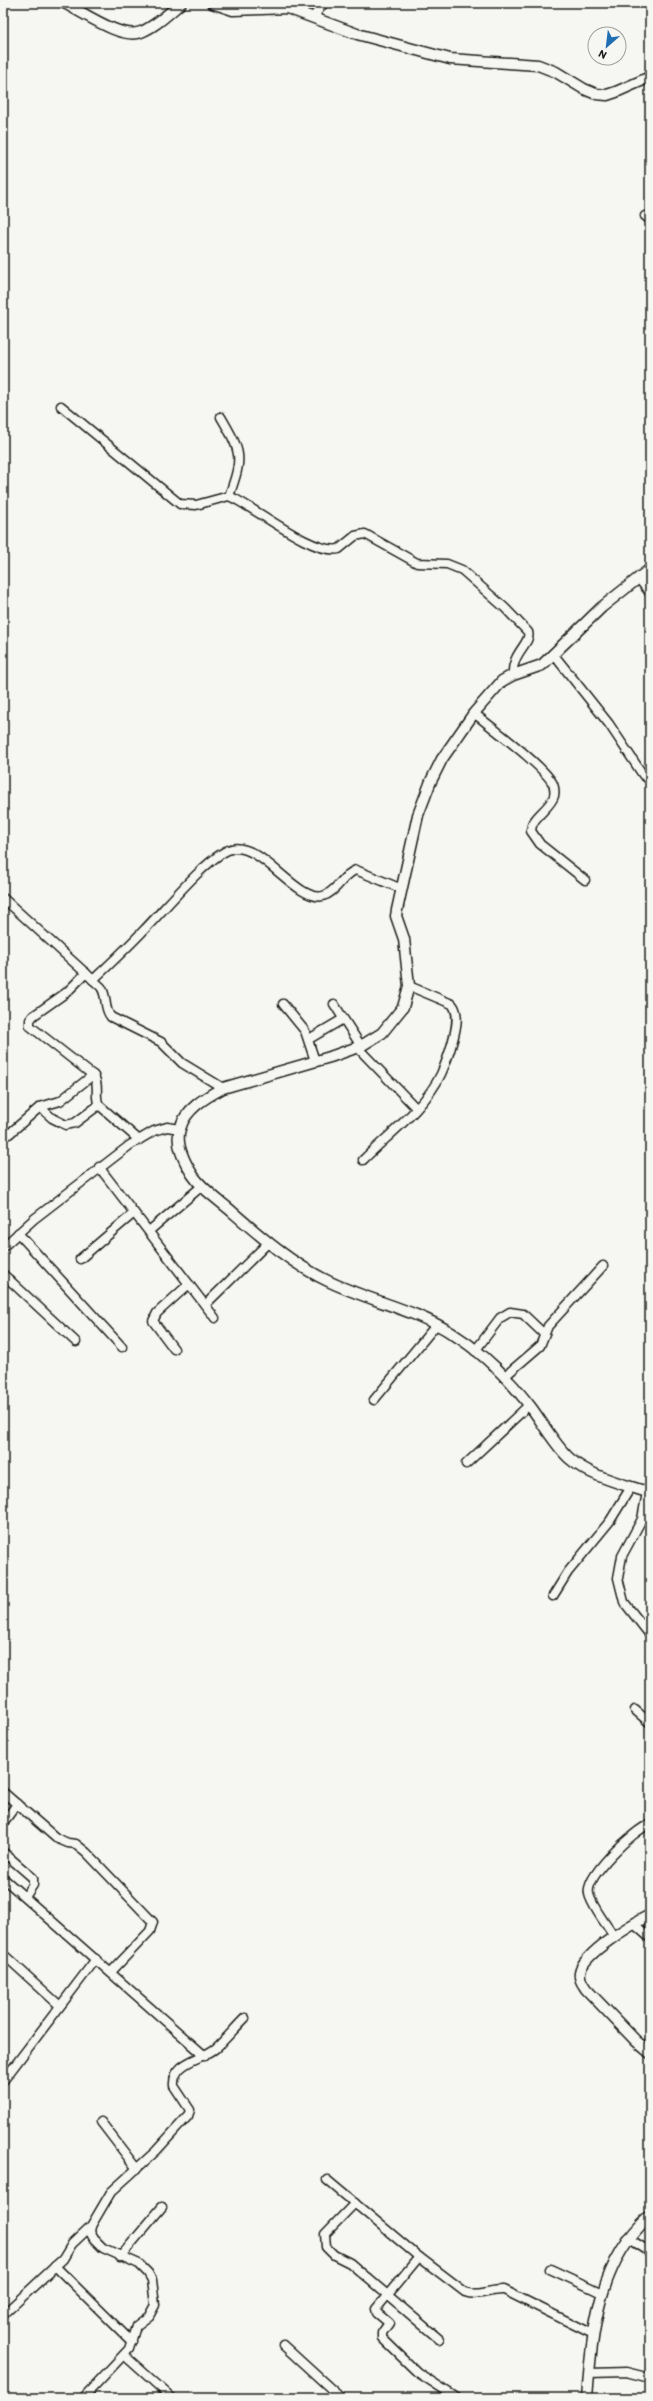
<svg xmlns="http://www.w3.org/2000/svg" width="653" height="2401" font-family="Itim,sans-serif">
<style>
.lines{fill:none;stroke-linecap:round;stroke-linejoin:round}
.minor-casing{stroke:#1c1c1c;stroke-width:11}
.tertiary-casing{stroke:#1c1c1c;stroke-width:13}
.minor{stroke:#f6f6f2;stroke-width:8}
.tertiary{stroke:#f6f6f2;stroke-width:10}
</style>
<rect width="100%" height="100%" fill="#f6f6f2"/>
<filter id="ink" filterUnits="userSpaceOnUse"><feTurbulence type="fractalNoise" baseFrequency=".025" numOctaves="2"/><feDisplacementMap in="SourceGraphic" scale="8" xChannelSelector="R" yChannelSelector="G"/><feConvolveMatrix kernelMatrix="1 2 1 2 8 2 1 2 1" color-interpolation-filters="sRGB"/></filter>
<g filter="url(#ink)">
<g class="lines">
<defs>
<g id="minor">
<polyline points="314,16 324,3"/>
<polyline points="645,216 650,220"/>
<path d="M61 406 180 504 196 505 229 496C255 507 312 555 339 549L355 536 365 534 417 563 447 564 462 570 505 608 528 632C532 643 511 653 513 675"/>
<path d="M221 417C242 453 243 457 229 496"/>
<polyline points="639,579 650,593"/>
<polyline points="554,655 609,724 643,775 650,780"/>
<path d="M474 713C492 728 544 766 553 784 555 789 555 791 554 796 550 809 531 817 531 831L540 844 585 880"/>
<path d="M3 898 101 987C108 997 103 1008 111 1017L161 1042 182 1063 223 1088"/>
<path d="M86 973 67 992 33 1016 30 1020V1026L94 1076C100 1086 94 1096 99 1105L139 1140"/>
<path d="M93 980C111 963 128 947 145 929 163 911 209 855 231 849 261 841 296 902 323 896 336 893 343 874 356 870L402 889"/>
<polyline points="283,1004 305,1031 315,1061"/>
<polyline points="334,1004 361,1046"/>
<polyline points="309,1039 343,1019"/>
<polyline points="357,1047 416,1108"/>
<polyline points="40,1107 52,1118 66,1125 75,1123 99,1105"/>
<polyline points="9,1134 40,1107 60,1101 93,1075"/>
<path d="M363 1160C389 1134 425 1108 441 1074 446 1063 450 1051 453 1040 456 1029 460 1013 452 1004L409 986"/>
<polyline points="99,1167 215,1318"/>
<polyline points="149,1231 202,1186"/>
<polyline points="18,1233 122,1347"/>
<polyline points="3,1247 34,1219 130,1145 154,1131 167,1127 180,1129"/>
<polyline points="80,1259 134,1213"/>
<polyline points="3,1274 76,1342"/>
<polyline points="205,1305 268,1243"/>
<polyline points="174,1349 153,1321 157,1313 189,1284"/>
<polyline points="475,1351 500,1318 510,1312 523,1314 544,1334"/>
<polyline points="504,1377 540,1346 548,1326 603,1266"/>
<polyline points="374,1400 437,1324"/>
<polyline points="466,1464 529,1405"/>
<polyline points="647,1492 642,1519 622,1556 618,1578 624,1602 650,1635"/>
<polyline points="553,1596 568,1572 610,1521 631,1487"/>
<polyline points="635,1710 650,1723"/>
<polyline points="3,1792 56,1838 68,1843 76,1844 86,1852 153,1922 150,1931 111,1972"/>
<polyline points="3,1823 17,1804"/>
<polyline points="3,1852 33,1878 33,1885 25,1897"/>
<polyline points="3,1878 205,2056"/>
<polyline points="634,1924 650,1938"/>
<path d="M614 1937C607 1925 592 1907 589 1894 584 1877 634 1830 650 1824"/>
<polyline points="3,1954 59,2005"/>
<polyline points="3,2081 96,1959"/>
<polyline points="101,2122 137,2169"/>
<path d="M327 2180 419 2257 465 2292C479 2297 490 2289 504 2290L593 2334"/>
<polyline points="355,2203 325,2234 326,2247 334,2255 350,2263 439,2339"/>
<polyline points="628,2238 650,2252"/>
<polyline points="120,2257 162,2207"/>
<polyline points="419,2257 376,2309 377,2313 389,2323 382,2333 382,2338 417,2372 457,2398"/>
<polyline points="55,2266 132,2342"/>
<polyline points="550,2269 602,2293"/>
<polyline points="3,2315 63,2259 72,2244 91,2226"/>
<polyline points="283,2345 341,2398"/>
<polyline points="124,2355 172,2398"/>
<polyline points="589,2373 626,2372 650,2378"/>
<path d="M83 2398 129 2349 136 2326 149 2316 155 2305 152 2280 148 2273 139 2264 103 2248 94 2239 90 2232 91 2226 111 2192 156 2151 188 2116 190 2110 174 2086C172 2061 202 2060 216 2048 226 2039 235 2028 245 2018"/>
</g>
<g id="tertiary">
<path d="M64 3C83 12 121 40 141 32 156 26 169 13 181 3"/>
<polyline points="212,3 233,10 287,8 357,34 450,59 538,65 556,72 584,89 596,94 607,95 616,92 650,77"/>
<path d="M650 569 602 607 542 665 513 675 502 681 474 713 442 759 431 781 418 815 397 910 396 916 404 939 409 986 403 1007 382 1033 361 1046 330 1057 223 1088C206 1097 185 1109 180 1129 175 1144 184 1161 192 1174 201 1188 216 1198 229 1209 260 1236 290 1263 328 1281 369 1301 415 1309 453 1334 482 1352 509 1379 530 1406 543 1423 554 1444 569 1458 590 1477 624 1484 650 1493"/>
<path d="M650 1915C634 1923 583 1953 580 1972 579 1979 582 1983 586 1989L636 2041 650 2053"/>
<path d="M587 2398C592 2332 598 2262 650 2216"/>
</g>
</defs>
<use href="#minor" class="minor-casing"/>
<use href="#tertiary" class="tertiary-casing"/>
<use href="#minor" class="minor"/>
<use href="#tertiary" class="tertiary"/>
</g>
</g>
<rect width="653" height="2401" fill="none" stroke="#f6f6f2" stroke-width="16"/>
<rect x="8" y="8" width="637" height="2385" fill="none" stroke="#1c1c1c" stroke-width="1.5" filter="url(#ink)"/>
<g transform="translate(607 46) rotate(208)"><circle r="19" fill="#f6f6f2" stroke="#9f9f9c"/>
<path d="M0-3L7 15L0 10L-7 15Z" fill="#1f6fb2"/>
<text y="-6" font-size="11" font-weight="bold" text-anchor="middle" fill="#1c1c1c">N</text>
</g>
</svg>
